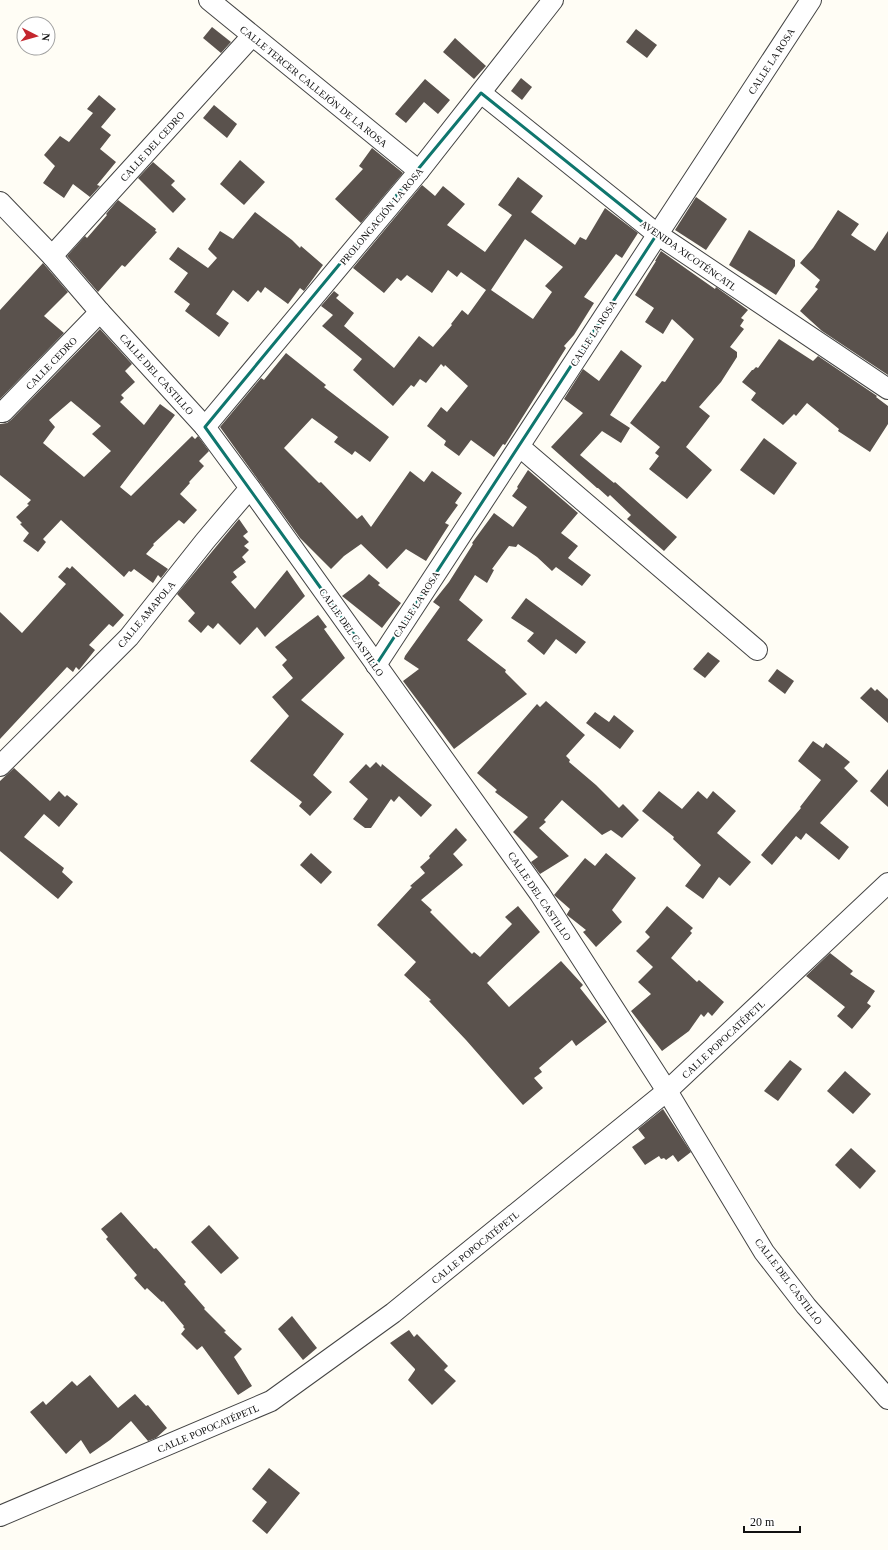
<svg xmlns="http://www.w3.org/2000/svg" width="888" height="1550" font-family="'Times New Roman',serif">
<style>
.building{fill:#5a524d;fill-rule:evenodd}
.lines{fill:none;stroke-linecap:round;stroke-linejoin:round}
.street-casing{stroke:#444;stroke-width:22}
.street{stroke:#fff;stroke-width:20}
.marked{fill:none;stroke:#0f766e;stroke-width:3;stroke-linejoin:round}
.labels{text-anchor:middle;stroke-width:4;stroke-linejoin:round;paint-order:stroke}
.street-label{font-size:10px;fill:#111;stroke:#fff}
</style>
<rect width="100%" height="100%" fill="#fffdf5"/>
<g class="building">
<polygon points="212,27 231,42 221,53 203,38"/>
<polygon points="636,29 657,45 647,58 626,42"/>
<polygon points="455,38 486,66 474,79 443,52"/>
<polygon points="521,78 532,87 522,100 511,91"/>
<polygon points="425,79 450,100 438,114 424,102 406,123 395,114"/>
<polygon points="99,95 116,109 101,127 111,135 100,149 116,162 97,185 100,186 90,197 73,184 64,198 43,183 55,166 44,155 60,136 69,142 93,113 87,109"/>
<polygon points="214,105 237,124 227,138 203,118"/>
<polygon points="372,148 403,173 361,223 335,199 363,169 359,166"/>
<polygon points="240,160 265,182 244,205 220,184"/>
<polygon points="153,162 175,181 171,185 186,199 173,213 138,178"/>
<path d="M518 177 543 196 531 212 575 245 580 237 586 240 605 208 638 233 622 258 616 254 584 297 594 303 574 335 564 346 566 348 505 445 503 444 494 457 471 440 459 456 444 445 446 441 427 426 441 407 447 412 468 386 445 365 444 367 441 364 426 383 420 379 414 387 411 385 393 406 353 370 362 359 322 326 333 315 321 306 334 291 339 295 336 298 354 313 344 326 394 368 419 336 433 347 452 325 451 324 462 310 468 315 486 290 461 272 457 277 448 270 432 293 407 275 401 281 397 278 384 293 353 268 422 185 435 196 443 186 465 204 447 225 485 252 512 215 498 205ZM525 239 563 267 545 286 552 292 533 319 491 290Z"/>
<polygon points="696,197 727,219 706,250 675,230"/>
<polygon points="118,200 156,229 155,231 157,232 125,267 122,265 98,292 67,256 85,236 87,238 107,215 106,214"/>
<polygon points="838,210 859,224 851,235 875,251 888,231 888,375 822,331 800,311 818,289 815,287 820,280 800,263 813,248"/>
<polygon points="255,212 292,240 300,248 301,246 323,265 304,291 300,288 288,304 265,287 261,293 258,290 248,302 233,290 216,314 229,323 219,337 185,311 190,304 174,292 188,273 169,259 178,247 208,268 217,258 208,249 220,231 233,239"/>
<polygon points="749,230 795,260 795,266 776,295 729,265"/>
<polygon points="661,251 715,289 716,287 748,310 741,318 744,320 740,326 744,329 730,347 737,352 737,357 721,382 699,407 710,416 686,447 712,470 687,499 649,469 659,456 655,453 660,447 630,423 662,381 665,382 694,339 672,319 663,334 645,322 654,308 635,295 656,261 655,261"/>
<polygon points="43,263 68,292 44,316 64,333 0,399 0,310"/>
<path d="M100 329 132 364 125 371 135 382 121 395 124 398 120 402 144 425 160 404 175 415 120 487 131 496 192 436 195 439 198 436 209 451 199 461 204 466 189 482 190 483 180 494 197 510 184 524 179 520 153 544 154 545 146 554 168 569 161 578 158 575 153 583 134 569 131 572 129 571 124 577 61 520 43 539 46 542 38 552 23 541 29 533 20 524 22 523 16 517 29 505 27 504 31 500 0 475V424L7 423 11 420ZM71 401 101 426 92 434 111 451 84 477 43 443 55 427 49 420Z"/>
<polygon points="779,339 813,361 818,356 877,396 876,397 888,406 888,424 870,452 838,431 839,429 807,403 796,416 794,414 783,425 751,400 756,393 742,382 752,370 753,370 756,367 758,368"/>
<polygon points="621,350 642,366 610,415 630,428 621,443 602,431 580,455 614,483 615,482 677,537 664,551 627,519 631,515 610,495 608,497 598,488 597,488 551,447 583,413 564,399 583,369 599,381"/>
<polygon points="286,353 326,385 324,387 389,437 370,462 355,451 352,455 334,442 338,437 312,418 284,448 319,483 321,482 357,519 362,515 371,527 410,471 424,482 432,471 462,493 455,503 458,505 445,523 449,525 426,561 406,549 387,569 361,544 344,556 331,569 300,538 220,427 261,378 264,380"/>
<polygon points="764,438 797,463 774,495 740,470"/>
<polygon points="528,470 578,513 561,533 578,546 568,558 591,575 582,586 556,567 552,571 537,557 518,544 516,547 509,546 492,569 494,570 487,583 475,575 459,600 483,620 467,640 506,670 505,672 527,694 454,749 403,681 419,669 404,659 405,656 440,607 433,602 449,582 473,544 472,543 494,513 513,527 527,507 512,496 518,488 517,487"/>
<polygon points="239,519 248,532 243,536 249,542 244,546 249,550 242,557 246,562 233,572 237,577 231,582 255,609 287,570 305,596 265,637 257,627 240,645 218,623 213,629 208,625 201,633 188,621 195,613 177,594"/>
<polygon points="72,566 124,615 113,627 109,624 89,645 95,650 79,670 76,667 73,672 67,667 0,739 0,612 22,633 66,584 58,577 67,567 70,569"/>
<polygon points="369,574 380,583 378,585 401,603 382,628 342,596 363,580"/>
<polygon points="526,598 586,642 576,654 556,639 544,655 527,641 534,633 511,618"/>
<polygon points="318,615 327,627 324,629 345,658 301,700 344,734 313,775 332,792 310,816 299,806 302,802 250,761 289,716 272,697 293,678 282,665 287,660 275,647"/>
<polygon points="708,652 720,661 705,678 693,669"/>
<polygon points="777,669 794,681 785,694 768,681"/>
<polygon points="871,687 875,691 877,689 888,699 888,723 860,698"/>
<polygon points="546,701 585,735 566,756 570,760 569,762 596,785 619,808 623,804 639,820 622,838 611,830 602,835 562,800 544,820 546,822 539,828 569,856 540,874 531,862 538,857 513,832 528,817 495,792 497,790 477,773 537,704 540,707"/>
<polygon points="595,712 609,722 614,715 634,731 620,749 586,723"/>
<polygon points="813,741 823,748 826,743 850,762 844,768 858,781 820,823 849,847 839,860 806,833 801,840 796,836 772,865 761,855 801,808 800,807 821,780 798,761"/>
<polygon points="376,762 381,767 382,764 432,805 421,817 399,796 394,802 391,799 371,828 365,828 353,819 368,799 349,782 366,764 370,768"/>
<polygon points="14,768 50,801 59,791 65,797 67,795 78,804 59,827 44,814 24,837 64,868 62,872 73,882 58,899 0,851 0,781"/>
<polygon points="888,769 888,807 870,791"/>
<polygon points="659,791 682,809 698,791 707,799 713,791 736,811 717,833 751,862 730,886 719,877 703,899 685,886 701,865 673,839 674,837 642,811"/>
<polygon points="456,828 467,840 453,854 463,865 421,900 432,910 430,912 472,954 474,952 480,957 512,924 505,917 518,906 540,932 487,983 509,1007 561,961 583,985 580,988 607,1022 576,1046 572,1040 539,1068 542,1072 534,1078 543,1088 523,1105 466,1040 429,1001 431,1000 404,975 416,962 377,925 412,887 410,886 425,873 420,867 430,858 429,856"/>
<polygon points="311,853 332,872 321,884 300,865"/>
<polygon points="606,853 636,878 612,910 622,922 596,947 583,932 586,930 567,915 567,914 570,909 554,895 585,858 595,866"/>
<polygon points="667,906 693,928 690,931 692,933 671,958 697,982 699,980 724,1002 712,1016 708,1012 704,1017 701,1014 689,1031 662,1051 631,1011 651,994 638,982 653,967 636,951 650,937 645,932"/>
<polygon points="830,953 853,971 850,974 875,991 867,1003 871,1006 852,1029 837,1016 845,1007 806,976"/>
<polygon points="790,1060 802,1069 778,1101 764,1091"/>
<polygon points="845,1071 871,1094 853,1114 827,1091"/>
<polygon points="663,1109 691,1152 678,1162 673,1155 666,1160 664,1158 661,1159 659,1156 645,1165 632,1147 645,1138 638,1129"/>
<polygon points="851,1148 876,1171 860,1189 835,1165"/>
<polygon points="121,1212 154,1249 156,1248 186,1282 184,1284 205,1308 204,1309 226,1331 224,1332 242,1349 234,1357 252,1386 238,1395 202,1346 197,1350 181,1334 185,1329 183,1327 184,1326 163,1301 162,1302 147,1288 145,1290 134,1278 137,1275 106,1239 108,1237 101,1229"/>
<polygon points="209,1225 239,1258 221,1274 191,1242"/>
<polygon points="292,1316 317,1348 303,1360 278,1329"/>
<polygon points="409,1330 414,1337 417,1334 448,1366 444,1370 456,1381 432,1405 408,1380 415,1370 415,1369 390,1343"/>
<polygon points="90,1375 118,1408 135,1394 146,1406 148,1405 167,1428 156,1438 148,1441 131,1421 110,1440 90,1454 81,1440 66,1454 30,1412 43,1401 46,1405 72,1381 77,1386"/>
<polygon points="269,1468 300,1493 267,1534 252,1521 267,1502 252,1489"/>
</g>
<g class="lines">
<defs>
<g id="street">
<polyline points="209,0 419,171"/>
<polyline points="481,93 657,234 888,389"/>
<polyline points="0,202 52,256 100,312 205,427 250,488 540,894 667,1091 764,1252 806,1306 888,1399"/>
<polyline points="52,256 252,36"/>
<polyline points="0,412 3,412 100,312"/>
<polyline points="205,427 419,171 553,0"/>
<polyline points="520,447 757,650"/>
<polyline points="376,665 811,0"/>
<polyline points="0,766 129,637 205,541 250,488"/>
<polyline points="0,1516 271,1401 393,1313 667,1091 888,883"/>
</g>
</defs>
<use href="#street" class="street-casing"/>
<use href="#street" class="street"/>
</g>
<path class="marked" d="M481 93 657 234 376 665 205 427Z"/>
<g class="labels">
<g class="street-label">
<text transform="translate(771 61) rotate(-57)" y="4">CALLE LA ROSA</text>
<text transform="translate(314 86) rotate(39)" y="4">CALLE TERCER CALLEJÓN DE LA ROSA</text>
<text transform="translate(152 146) rotate(-48)" y="4">CALLE DEL CEDRO</text>
<text transform="translate(381 216) rotate(-50)" y="4">PROLONGACIÓN LA ROSA</text>
<text transform="translate(689 255) rotate(35)" y="4">AVENIDA XICOTÉNCATL</text>
<text transform="translate(593 333) rotate(-57)" y="4">CALLE LA ROSA</text>
<text transform="translate(51 363) rotate(-46)" y="4">CALLE CEDRO</text>
<text transform="translate(157 374) rotate(48)" y="4">CALLE DEL CASTILLO</text>
<text transform="translate(416 604) rotate(-57)" y="4">CALLE LA ROSA</text>
<text transform="translate(146 614) rotate(-50)" y="4">CALLE AMAPOLA</text>
<text transform="translate(352 632) rotate(55)" y="4">CALLE DEL CASTILLO</text>
<text transform="translate(540 896) rotate(56)" y="4">CALLE DEL CASTILLO</text>
<text transform="translate(723 1039) rotate(-43)" y="4">CALLE POPOCATÉPETL</text>
<text transform="translate(475 1247) rotate(-39)" y="4">CALLE POPOCATÉPETL</text>
<text transform="translate(789 1281) rotate(53)" y="4">CALLE DEL CASTILLO</text>
<text transform="translate(208 1428) rotate(-23)" y="4">CALLE POPOCATÉPETL</text>
</g>
</g>
<g transform="translate(36 36) rotate(96)"><circle r="19" fill="#ffffff" stroke="#a0a0a0"/>
<path d="M0-3L7 15L0 10L-7 15Z" fill="#c4262e"/>
<text y="-6" font-size="11" font-weight="bold" text-anchor="middle" fill="#111111">N</text>
</g>
<path d="M744 1526v6h56v-6" fill="none" stroke="#111111" stroke-width="2"/>
<text x="750" y="1526" font-size="12" fill="#111111" stroke="#ffffff" stroke-width="3" paint-order="stroke">20 m</text>
</svg>
